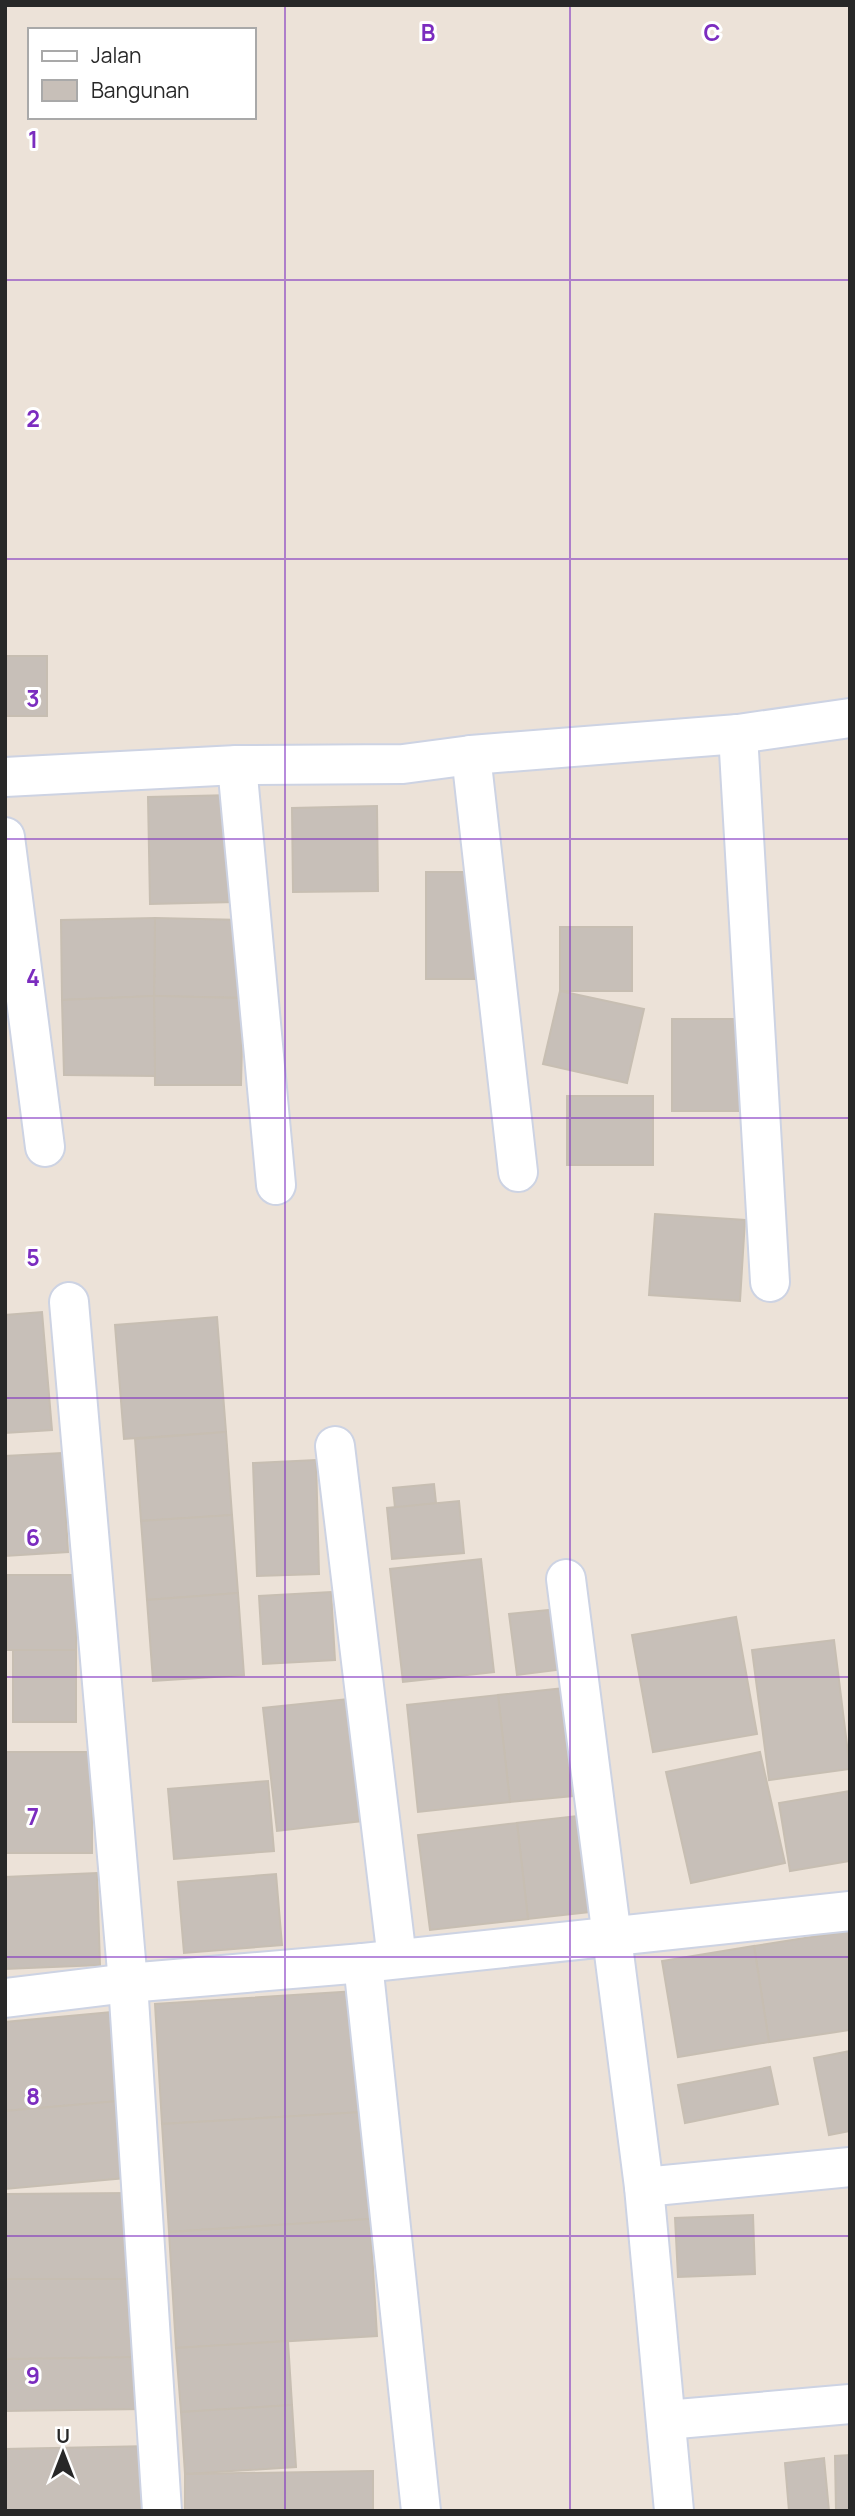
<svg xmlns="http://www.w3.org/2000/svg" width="855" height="2516" font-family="Manrope,sans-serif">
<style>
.building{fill:#c7bfb8;stroke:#c7beb2;stroke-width:2}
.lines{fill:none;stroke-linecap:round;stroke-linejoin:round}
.minor-casing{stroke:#cdd3e3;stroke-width:42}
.minor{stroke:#fff;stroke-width:38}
.grid{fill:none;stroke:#7b2cbf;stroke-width:2;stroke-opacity:0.55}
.grid-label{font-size:23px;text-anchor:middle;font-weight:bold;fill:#7b2cbf;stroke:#fff;stroke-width:6;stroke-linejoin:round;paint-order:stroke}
</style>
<rect width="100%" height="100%" fill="#ece2d8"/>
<g class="building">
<rect x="5" y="656" width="42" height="60"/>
<polygon points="233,795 235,902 150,904 148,797"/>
<polygon points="377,806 378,891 293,892 292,808"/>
<rect x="426" y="872" width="51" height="107"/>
<polygon points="155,918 244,920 243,998 154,996"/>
<polygon points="155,918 154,996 62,1000 61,920"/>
<rect x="560" y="927" width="72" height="64"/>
<polygon points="560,991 644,1009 627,1083 543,1064"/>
<polygon points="154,996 243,998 241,1085 155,1085"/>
<polygon points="154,996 155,1076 64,1075 62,1000"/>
<rect x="672" y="1019" width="68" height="92"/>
<rect x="567" y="1096" width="86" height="69"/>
<polygon points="655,1214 745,1220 740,1301 649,1295"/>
<polygon points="42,1312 52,1430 5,1433 5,1315"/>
<polygon points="217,1317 226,1432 124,1439 115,1325"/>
<polygon points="226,1432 232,1515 141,1521 135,1439"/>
<polygon points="62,1453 68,1552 5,1556 5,1456"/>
<polygon points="316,1460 319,1574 257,1576 253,1463"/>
<polygon points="434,1484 436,1503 395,1508 393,1488"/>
<polygon points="459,1501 464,1553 392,1559 387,1508"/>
<polygon points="232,1515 238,1593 147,1600 141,1521"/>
<polygon points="481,1559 494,1672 403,1682 390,1569"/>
<rect x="7" y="1575" width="69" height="75"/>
<polygon points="331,1592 335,1660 263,1664 259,1596"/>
<polygon points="238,1593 244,1675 153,1681 147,1600"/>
<polygon points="558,1609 565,1669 517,1675 509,1614"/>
<polygon points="736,1617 757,1734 653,1752 632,1635"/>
<polygon points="834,1640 850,1769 769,1780 752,1650"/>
<rect x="13" y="1650" width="63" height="72"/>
<polygon points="573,1687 584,1795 510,1802 498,1695"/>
<polygon points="498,1695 510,1802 418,1812 407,1705"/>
<polygon points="348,1699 362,1821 277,1831 263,1708"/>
<rect x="5" y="1752" width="87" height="101"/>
<polygon points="760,1752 785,1863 691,1883 666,1772"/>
<polygon points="268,1781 274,1851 174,1859 168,1789"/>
<polygon points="850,1791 850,1861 790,1871 779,1803"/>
<polygon points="586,1815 598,1911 528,1919 517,1823"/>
<polygon points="517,1823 528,1919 430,1930 418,1835"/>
<polygon points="97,1873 100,1965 5,1969 5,1877"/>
<polygon points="276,1874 282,1945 184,1953 178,1882"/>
<polygon points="850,1931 850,2030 769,2042 754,1946"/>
<polygon points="754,1946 769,2042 678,2057 662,1961"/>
<polygon points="356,1991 363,2112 162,2124 155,2004"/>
<polygon points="122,2011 130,2100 5,2111 5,2022"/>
<polygon points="850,2051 850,2131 829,2135 814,2058"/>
<polygon points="770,2067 778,2104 685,2123 678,2085"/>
<polygon points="130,2100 137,2177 5,2189 5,2111"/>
<polygon points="363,2112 370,2219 169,2232 162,2124"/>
<polygon points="131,2193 132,2279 5,2279 5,2194"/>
<polygon points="753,2215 755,2274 678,2277 675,2218"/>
<polygon points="370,2219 377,2336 176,2348 169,2232"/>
<polygon points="5,2279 132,2279 133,2359 5,2359"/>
<polygon points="288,2341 292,2405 181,2412 176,2348"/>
<polygon points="141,2357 143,2409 5,2411 5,2359"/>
<polygon points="292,2405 296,2467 185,2474 181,2412"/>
<polygon points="151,2446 153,2511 5,2511 5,2449"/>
<polygon points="850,2455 850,2511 836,2511 835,2456"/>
<polygon points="824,2458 829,2511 789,2511 785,2463"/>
<polygon points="373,2471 373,2511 185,2511 185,2474"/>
</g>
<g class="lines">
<defs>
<g id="minor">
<polyline points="738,734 770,1282"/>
<polyline points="471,755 518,1172"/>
<polyline points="237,765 276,1185"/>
<polyline points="5,777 237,765 403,764 471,755 738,734 850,718"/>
<polyline points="5,837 45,1147"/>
<polyline points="69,1302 128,1983 162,2511"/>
<polyline points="335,1446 397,1959"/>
<polyline points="566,1579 644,2187 674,2511"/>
<polyline points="363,1963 421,2511"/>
<polyline points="5,1998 128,1983 363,1963 850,1911"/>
<polyline points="644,2187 850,2167"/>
<polyline points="666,2420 850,2404"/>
</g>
</defs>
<use href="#minor" class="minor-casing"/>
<use href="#minor" class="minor"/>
</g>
<path class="grid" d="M285 5V2511M570 5V2511M5 280H850M5 559H850M5 839H850M5 1118H850M5 1398H850M5 1677H850M5 1957H850M5 2236H850"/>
<g class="grid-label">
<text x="428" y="41">B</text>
<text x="712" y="41">C</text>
<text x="33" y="148">1</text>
<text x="33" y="427">2</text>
<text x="33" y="707">3</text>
<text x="33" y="986">4</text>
<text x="33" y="1266">5</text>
<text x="33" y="1546">6</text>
<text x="33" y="1825">7</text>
<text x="33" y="2105">8</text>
<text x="33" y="2384">9</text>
</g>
<rect width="855" height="2516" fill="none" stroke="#282828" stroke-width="14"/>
<rect x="28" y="28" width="228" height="91" fill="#ffffff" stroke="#a9a9a9" stroke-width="2"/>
<rect x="42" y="51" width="35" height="10" fill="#ffffff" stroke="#a9a9a9" stroke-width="2"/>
<text x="91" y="63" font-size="21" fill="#282828">Jalan</text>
<rect x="42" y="80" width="35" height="21" fill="#c7bfb8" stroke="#a9a9a9" stroke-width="2"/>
<text x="91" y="98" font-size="21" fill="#282828">Bangunan</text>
<g transform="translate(63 2453)" stroke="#ffffff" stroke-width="5" paint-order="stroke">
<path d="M0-5L12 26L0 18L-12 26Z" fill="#282828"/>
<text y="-10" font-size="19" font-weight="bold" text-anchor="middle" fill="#282828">U</text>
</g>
</svg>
